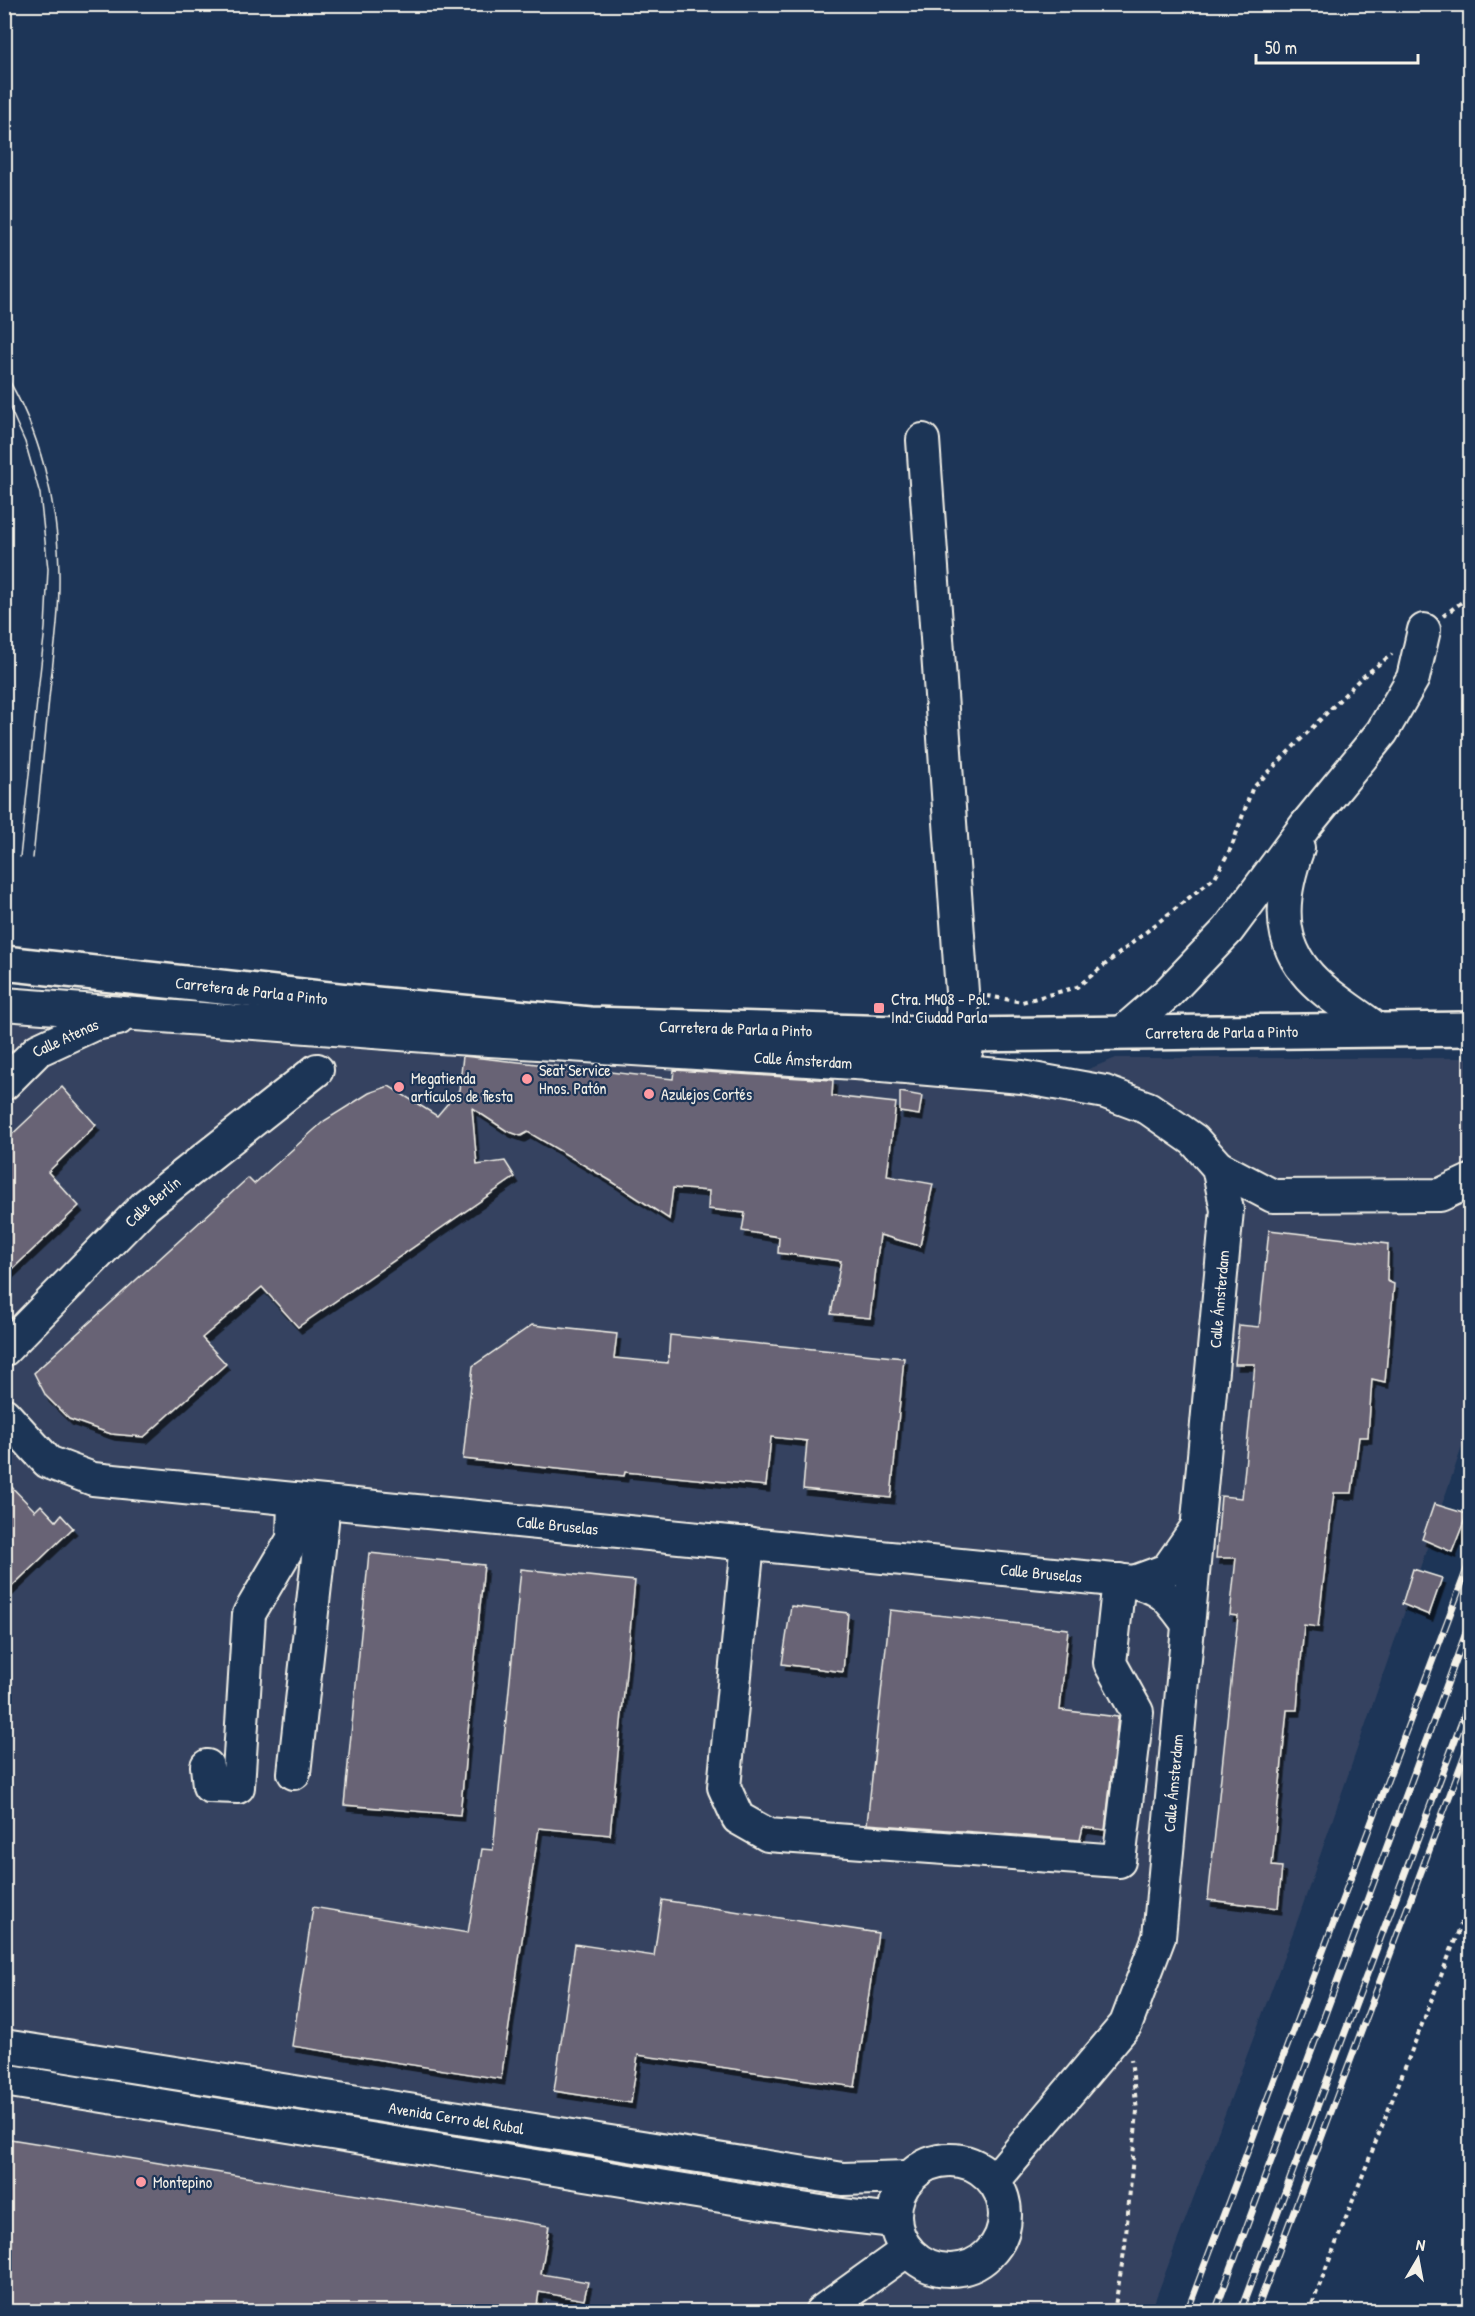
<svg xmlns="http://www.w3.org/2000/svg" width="1475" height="2316" font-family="'Patrick Hand',sans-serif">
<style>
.built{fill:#344360}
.building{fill:#686475;stroke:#f4f1e8;stroke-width:1.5;filter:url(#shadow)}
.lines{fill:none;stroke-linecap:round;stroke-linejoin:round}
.minor-casing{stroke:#f4f1e8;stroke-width:36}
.major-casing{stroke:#f4f1e8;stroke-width:38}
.path{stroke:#f4f1e8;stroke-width:4;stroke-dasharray:4.5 4.5;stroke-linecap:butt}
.minor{stroke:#1d3557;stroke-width:32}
.major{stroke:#1d3557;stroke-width:33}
.tram{stroke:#f4f1e8;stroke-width:1.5}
.rail-casing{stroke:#f4f1e8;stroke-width:7}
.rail{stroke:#1d3557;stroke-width:4.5;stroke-dasharray:14;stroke-linecap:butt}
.poi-dot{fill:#ff9aa2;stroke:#1d3557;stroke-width:2}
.labels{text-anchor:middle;stroke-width:4.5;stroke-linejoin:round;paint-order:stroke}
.street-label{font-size:16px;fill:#f4f1e8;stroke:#1d3557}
.poi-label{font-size:16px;fill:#f4f1e8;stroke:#1d3557;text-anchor:start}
</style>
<defs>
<filter id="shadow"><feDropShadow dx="3.5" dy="6" stdDeviation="0" flood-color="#0009"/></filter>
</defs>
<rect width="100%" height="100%" fill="#1d3557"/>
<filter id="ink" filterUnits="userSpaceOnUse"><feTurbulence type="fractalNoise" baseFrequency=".0167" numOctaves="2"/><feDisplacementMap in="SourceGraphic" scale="12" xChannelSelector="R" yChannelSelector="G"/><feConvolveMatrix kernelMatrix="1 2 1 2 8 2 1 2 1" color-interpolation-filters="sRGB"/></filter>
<g filter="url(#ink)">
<polygon class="built" points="4,1001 1032,1092 1116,1058 1470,1058 1470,1424 1298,1919 1151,2311 5,2311"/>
<g class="building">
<polygon points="463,1056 673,1079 674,1070 833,1080 832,1096 896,1103 887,1176 933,1184 920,1246 880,1235 870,1318 831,1314 841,1261 778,1253 779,1237 742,1231 745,1213 708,1209 709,1191 673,1188 669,1219 611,1181 528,1132 521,1136 507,1131 472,1108 477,1165 505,1161 515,1177 298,1327 262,1287 202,1338 226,1364 144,1437 111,1434 69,1419 46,1396 34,1373 248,1178 254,1184 324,1121 369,1093 389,1086 437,1116 459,1090"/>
<polygon points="62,1087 96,1125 48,1172 79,1206 4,1277 4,1142"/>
<polygon points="900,1092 922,1096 919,1115 900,1112"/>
<polygon points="1269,1230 1388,1244 1387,1281 1394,1284 1385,1382 1372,1379 1368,1437 1359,1437 1352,1493 1334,1493 1318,1627 1304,1625 1297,1710 1287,1710 1272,1866 1282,1867 1278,1908 1208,1900 1238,1616 1230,1615 1236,1558 1216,1558 1221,1496 1242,1498 1255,1364 1235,1364 1239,1325 1259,1327"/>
<polygon points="532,1325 617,1334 614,1358 668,1363 670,1335 904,1358 891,1498 803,1489 807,1441 771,1437 766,1486 625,1472 624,1476 463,1459 473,1366"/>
<polygon points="4,1479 35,1511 41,1505 56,1521 61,1515 73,1528 4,1594"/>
<polygon points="1434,1504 1467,1514 1452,1552 1422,1539"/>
<polygon points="369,1553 484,1565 460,1815 344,1805"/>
<polygon points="521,1569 635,1581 610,1835 539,1828 501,2079 292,2046 313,1907 468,1933 482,1849 493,1850"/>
<polygon points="1413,1569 1442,1578 1429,1615 1402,1604"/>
<polygon points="791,1606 848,1613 843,1672 782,1664"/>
<polygon points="890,1610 1068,1629 1060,1710 1118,1717 1105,1830 1083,1827 1080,1840 867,1824"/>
<polygon points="662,1900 878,1933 855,2087 638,2055 631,2103 554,2091 575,1944 654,1956"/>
<polygon points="4,2138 549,2226 541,2274 588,2282 584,2300 539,2292 536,2312 4,2312"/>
</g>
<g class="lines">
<defs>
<g id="minor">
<polyline points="923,440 962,992 963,1035"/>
<path d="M1298 848C1283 889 1275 934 1305 971 1321 992 1356 1013 1378 1030"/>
<path id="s1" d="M4 1004 440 1037 870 1064 1022 1077 1105 1092 1148 1108 1194 1140 1218 1167 1227 1210 1159 1937 1126 2024 994 2181"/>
<polyline points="1123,1032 1168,993 1228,930 1306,825 1382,732 1413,678 1424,630"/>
<path id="s2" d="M4 1084 38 1050 92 1025 118 1019"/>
<polyline points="1218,1167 1273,1196 1440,1195 1470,1181"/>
<path id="s3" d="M4 1350 146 1205 317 1070"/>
<path id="s4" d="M4 1414 48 1462 93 1479 1134 1582"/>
<polyline points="748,1543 724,1787 738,1818 768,1835 1119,1861 1137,1712 1110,1663 1119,1580"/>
<path d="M1188 1624C1171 1601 1164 1588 1134 1582L1167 1570 1195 1530"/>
<polyline points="207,1766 209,1786 238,1787 249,1614 293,1539 294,1499"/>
<polyline points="294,1773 322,1522 322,1502"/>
<path id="s5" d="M4 2046 843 2179 908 2177"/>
<polyline points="4,2080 833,2214 894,2221"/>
<circle cx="950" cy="2215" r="55"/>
<polyline points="821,2312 906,2251"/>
</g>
<g id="major">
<path id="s6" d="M4 963 365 1003 590 1024 963 1035 1470 1029"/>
<polyline points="870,1064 966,1050"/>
</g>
</defs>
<use href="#minor" class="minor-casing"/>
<use href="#major" class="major-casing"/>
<g class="path">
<polyline points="1443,616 1470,596"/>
<polyline points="987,996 1022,1002 1077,987 1215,877 1232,846 1252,789 1360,679 1392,654"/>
<polyline points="1114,2312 1125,2246 1137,2111 1131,2059"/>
<polyline points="1309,2312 1470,1902"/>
</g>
<use href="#minor" class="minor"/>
<use href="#major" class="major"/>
<g class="tram">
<path d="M4 372C40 430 58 504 59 572 60 614 53 657 49 699 44 752 38 805 33 858"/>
<polyline points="4,395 25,442 40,494 48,569 45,628 20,857"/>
</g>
<defs>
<g id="rail">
<polyline points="1187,2312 1470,1561"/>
<polyline points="1215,2312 1470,1622"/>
<polyline points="1240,2312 1470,1700"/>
<polyline points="1256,2312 1470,1741"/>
</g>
</defs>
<use href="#rail" class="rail-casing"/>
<use href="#rail" class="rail"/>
</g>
</g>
<g class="poi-dot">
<rect x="873" y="1002" width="12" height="12" rx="3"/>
<circle cx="527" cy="1079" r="6"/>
<circle cx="399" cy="1087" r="6"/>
<circle cx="649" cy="1094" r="6"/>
<circle cx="141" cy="2182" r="6"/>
</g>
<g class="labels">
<g class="street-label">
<text dy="6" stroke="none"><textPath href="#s6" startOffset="249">Carretera de Parla a Pinto</textPath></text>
<text dy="6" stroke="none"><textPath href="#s6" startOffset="735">Carretera de Parla a Pinto</textPath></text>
<text dy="6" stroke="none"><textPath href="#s6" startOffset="1221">Carretera de Parla a Pinto</textPath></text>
<text dy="6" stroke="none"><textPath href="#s2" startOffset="78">Calle Atenas</textPath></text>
<text dy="6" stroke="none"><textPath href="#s1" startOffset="801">Calle Ámsterdam</textPath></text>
<text dy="6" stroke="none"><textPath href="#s3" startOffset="210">Calle Berlín</textPath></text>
<text transform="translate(1219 1299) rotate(-85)" y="6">Calle Ámsterdam</text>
<text dy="6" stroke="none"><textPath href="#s4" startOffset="580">Calle Bruselas</textPath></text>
<text dy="6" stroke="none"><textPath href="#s4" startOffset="1066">Calle Bruselas</textPath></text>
<text transform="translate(1173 1783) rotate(-85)" y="6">Calle Ámsterdam</text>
<text dy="6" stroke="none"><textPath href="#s5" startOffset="458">Avenida Cerro del Rubal</textPath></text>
</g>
<g class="poi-label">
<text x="891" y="1005">Ctra. M408 - Pol.<tspan x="891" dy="18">Ind. Ciudad Parla</tspan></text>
<text x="539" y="1076">Seat Service<tspan x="539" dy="18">Hnos. Patón</tspan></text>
<text x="411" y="1084">Megatienda<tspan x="411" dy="18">artículos de fiesta</tspan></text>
<text x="661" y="1100">Azulejos Cortés</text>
<text x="153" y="2188">Montepino</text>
</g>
</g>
<rect width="1475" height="2316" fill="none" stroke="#1d3557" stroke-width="24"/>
<rect x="12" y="12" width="1451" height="2292" fill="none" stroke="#f4f1e8" stroke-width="2" filter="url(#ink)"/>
<g transform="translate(1418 2259) rotate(10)" stroke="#1d3557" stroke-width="4.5" paint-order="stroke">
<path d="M0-4.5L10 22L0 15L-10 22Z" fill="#f4f1e8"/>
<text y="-9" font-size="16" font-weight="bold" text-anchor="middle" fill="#f4f1e8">N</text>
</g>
<path d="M1256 54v9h162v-9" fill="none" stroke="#f4f1e8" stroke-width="3"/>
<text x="1265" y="54" font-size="18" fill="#f4f1e8" stroke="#1d3557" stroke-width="4.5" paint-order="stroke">50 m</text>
</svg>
